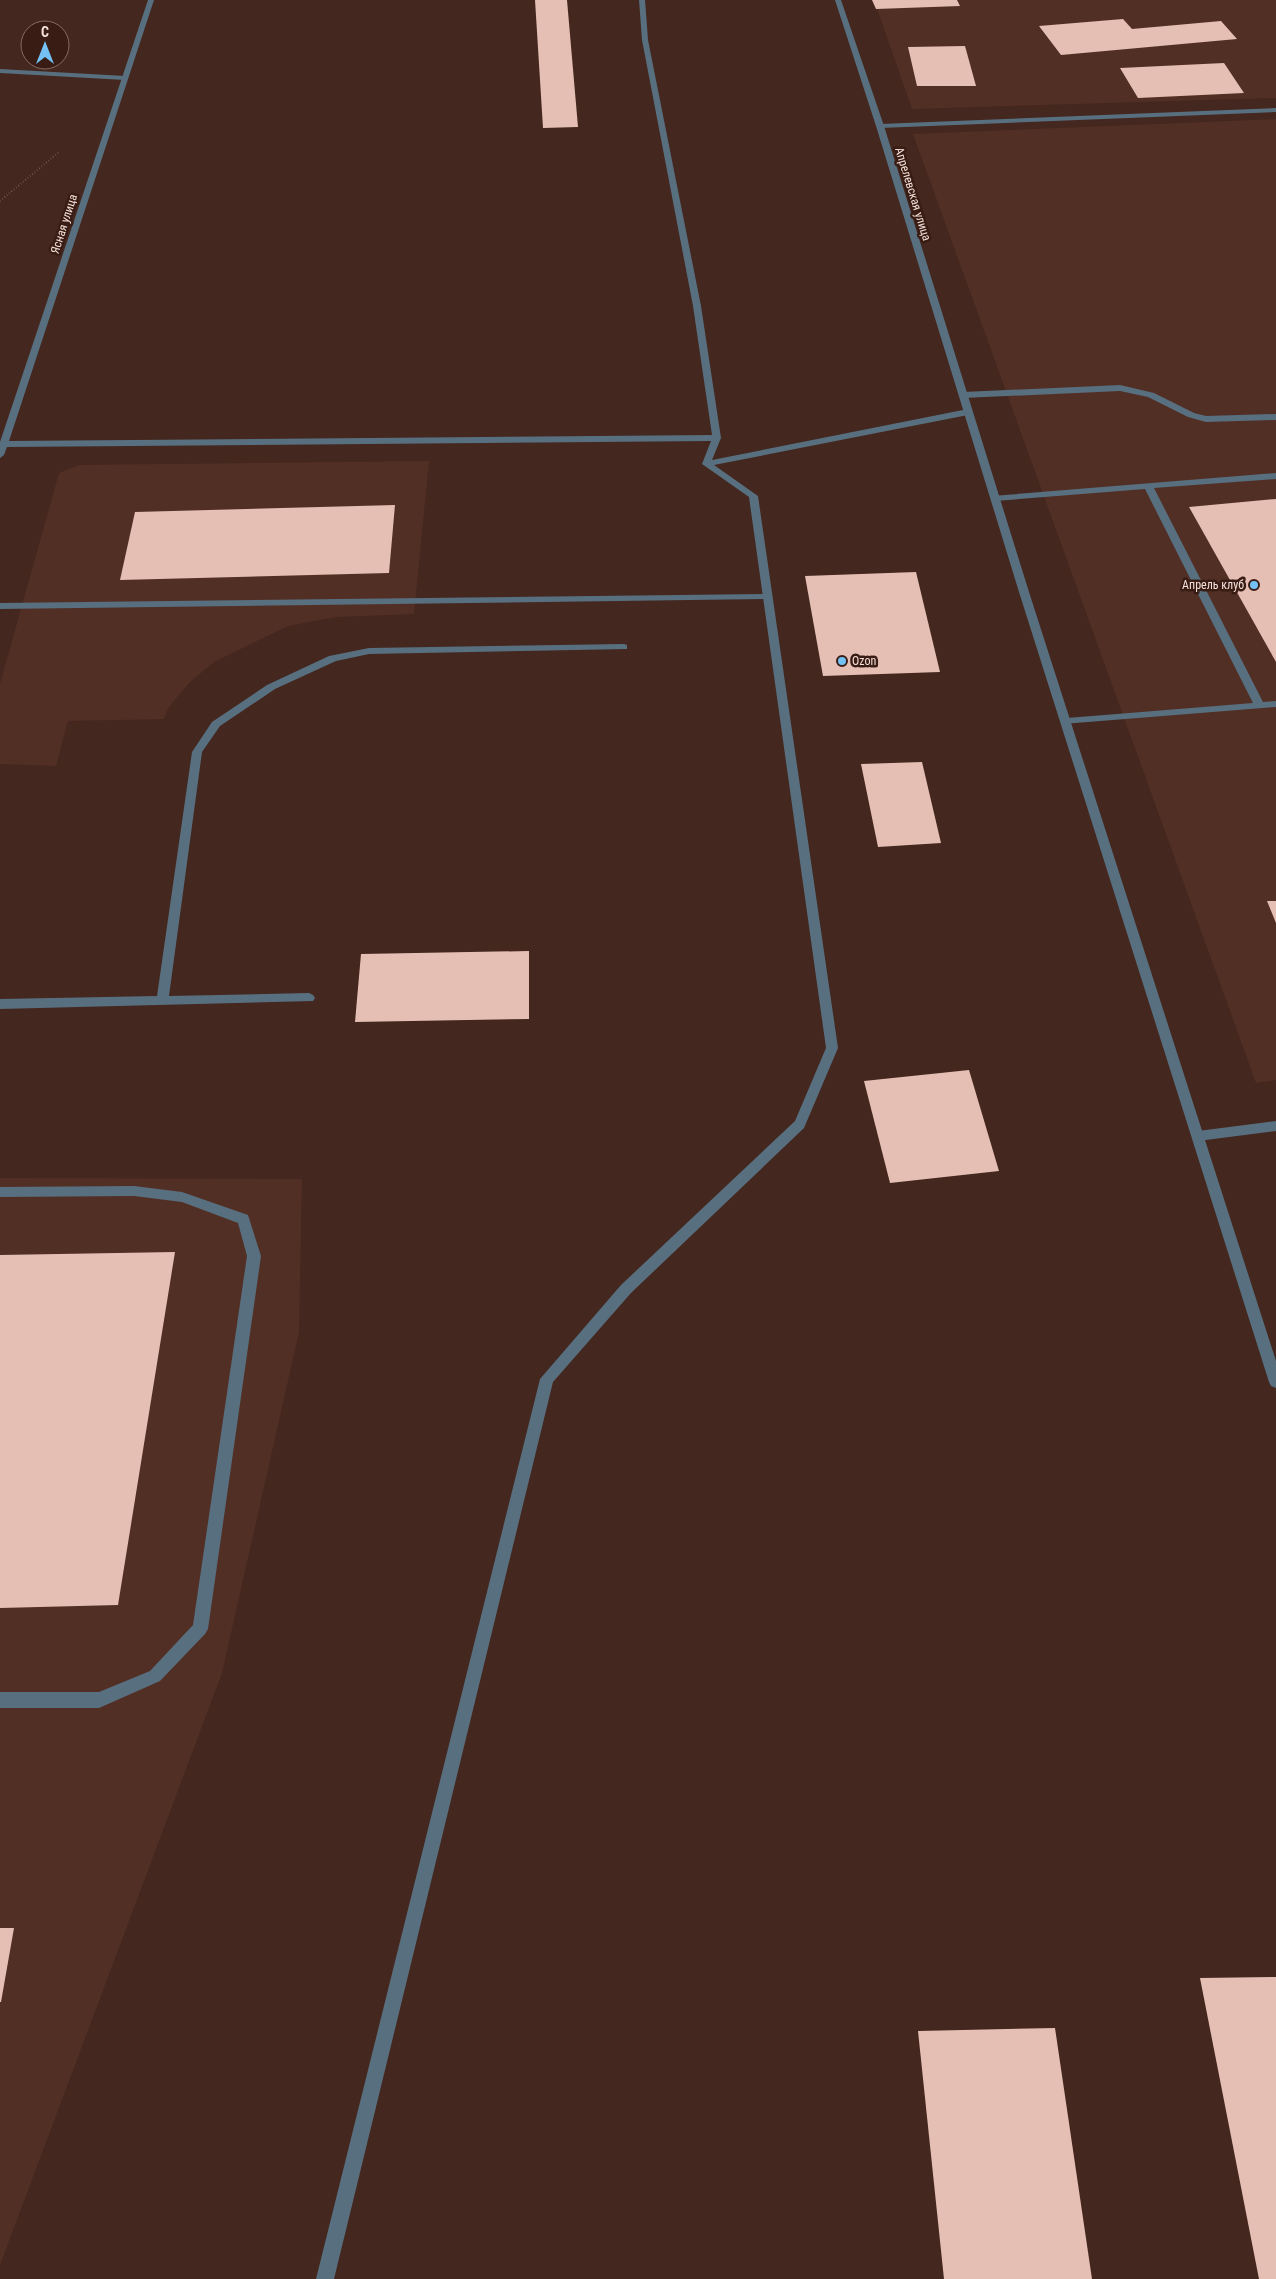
<svg xmlns="http://www.w3.org/2000/svg" width="1276" height="2279" font-family="'Roboto Condensed',sans-serif">
<style>
.built{fill:#522f25}
.building{fill:#e5bfb4}
.lines{fill:none;stroke-linecap:round;stroke-linejoin:round}
.path{stroke:#8b716a;stroke-width:2;stroke-dasharray:0.5 2.5;stroke-linecap:butt}
.service{fill:#586f7f;fill-rule:evenodd}
.minor{fill:#586f7f;fill-rule:evenodd}
.tertiary{fill:#586f7f;fill-rule:evenodd}
.poi-dot{fill:#73c1f5;stroke:#391d15;stroke-width:2}
.labels{text-anchor:middle;stroke-width:5;stroke-linejoin:round;paint-order:stroke}
.far-street-label{font-size:12px;fill:#f5e1db;stroke:#391d15}
.far-poi-label{font-size:12px;fill:#f5e1db;stroke:#391d15;text-anchor:end}
</style>
<rect width="100%" height="100%" fill="#44271e"/>
<g class="built">
<polygon points="874,0 1276,0 1276,98 912,109"/>
<polygon points="1276,119 1276,1080 1256,1083 913,134"/>
<polygon points="429,461 414,614 336,617 288,626 214,662 190,682 169,707 164,719 68,721 56,766 0,764 0,684 59,473 79,465"/>
<polygon points="0,1178 302,1179 299,1332 222,1673 0,2265"/>
</g>
<g class="building">
<polygon points="535,0 567,0 578,127 543,128"/>
<polygon points="872,0 957,0 960,6 876,9"/>
<polygon points="1123,19 1132,29 1221,21 1237,39 1061,55 1039,26"/>
<polygon points="965,46 976,86 917,86 908,47"/>
<polygon points="1224,63 1244,93 1138,98 1120,68"/>
<polygon points="1276,499 1276,662 1189,507"/>
<polygon points="395,505 389,573 120,580 135,512"/>
<polygon points="916,572 940,672 823,676 805,576"/>
<polygon points="922,762 941,843 878,847 861,764"/>
<polygon points="1267,901 1276,901 1276,923"/>
<polygon points="529,951 529,1019 355,1022 361,954"/>
<polygon points="969,1070 999,1171 890,1183 864,1081"/>
<polygon points="175,1252 118,1605 0,1608 0,1255"/>
<polygon points="0,1928 14,1928 1,2002 0,2002"/>
<polygon points="1276,1977 1276,2279 1259,2279 1200,1978"/>
<polygon points="1055,2028 1092,2279 944,2279 918,2031"/>
</g>
<g class="lines">
<polyline class="path" points="0,201 59,152"/>
<g class="service">
<polygon points="0,69 125,76 128,78 125,80 0,73"/>
<polygon points="1276,108 1276,112 880,128 876,126 880,124"/>
<polygon points="1120,385 1154,393 1194,413 1206,416 1276,414 1276,420 1206,422 1188,417 1148,397 1120,391 963,398 959,395 963,392"/>
<polygon points="1276,473 1276,479 1154,488 1263,702 1276,701 1276,707 1063,724 1063,720 1067,718 1253,703 1145,489 995,501 990,498 992,496"/>
<polygon points="767,594 772,597 770,599 0,609 0,603"/>
<polygon points="624,644 627,645 627,649 369,654 336,661 275,689 220,726 202,752 169,996 309,993 313,995 315,998 313,1001 0,1009 0,999 157,996 192,752 212,722 267,685 329,656 369,648"/>
<polygon points="1276,1121 1276,1131 1198,1141 1194,1140 1192,1136 1194,1132 1198,1131"/>
<polygon points="134,1186 182,1192 248,1215 261,1256 208,1629 205,1634 160,1681 99,1708 0,1708 0,1692 99,1692 150,1671 193,1625 247,1256 238,1223 182,1202 134,1196 0,1197 0,1187"/>
</g>
<polygon class="minor" points="148,0 154,0 9,441 712,435 693,306 642,40 639,0 645,0 648,40 701,306 721,438 712,460 968,409 972,412 968,415 714,465 758,496 838,1048 804,1128 631,1293 553,1382 334,2279 316,2279 540,1379 621,1285 795,1121 826,1048 749,497 702,464 711,441 7,447 4,455 0,458 0,442"/>
<polygon class="tertiary" points="835,0 841,0 884,126 1029,592 1276,1361 1276,1388 1271,1386 1269,1382 1019,592 876,126"/>
</g>
<g class="poi-dot">
<circle cx="1254" cy="585" r="5"/>
<circle cx="842" cy="661" r="5"/>
</g>
<g class="labels">
<g class="far-street-label">
<text transform="translate(913 194) rotate(73)" y="4">Апрелевская улица</text>
<text transform="translate(64 224) rotate(-72)" y="4">Ясная улица</text>
</g>
<g class="far-poi-label">
<text x="1244" y="589">Апрель клуб</text>
<text x="852" y="665" text-anchor="start">Ozon</text>
</g>
</g>
<g transform="translate(45 45)"><circle r="24" fill="#391d15" stroke="#846b64"/>
<path d="M0-4L9 19L0 12L-9 19Z" fill="#73c1f5"/>
<text y="-8" font-size="14" font-weight="bold" text-anchor="middle" fill="#f5e1db">С</text>
</g>
</svg>
